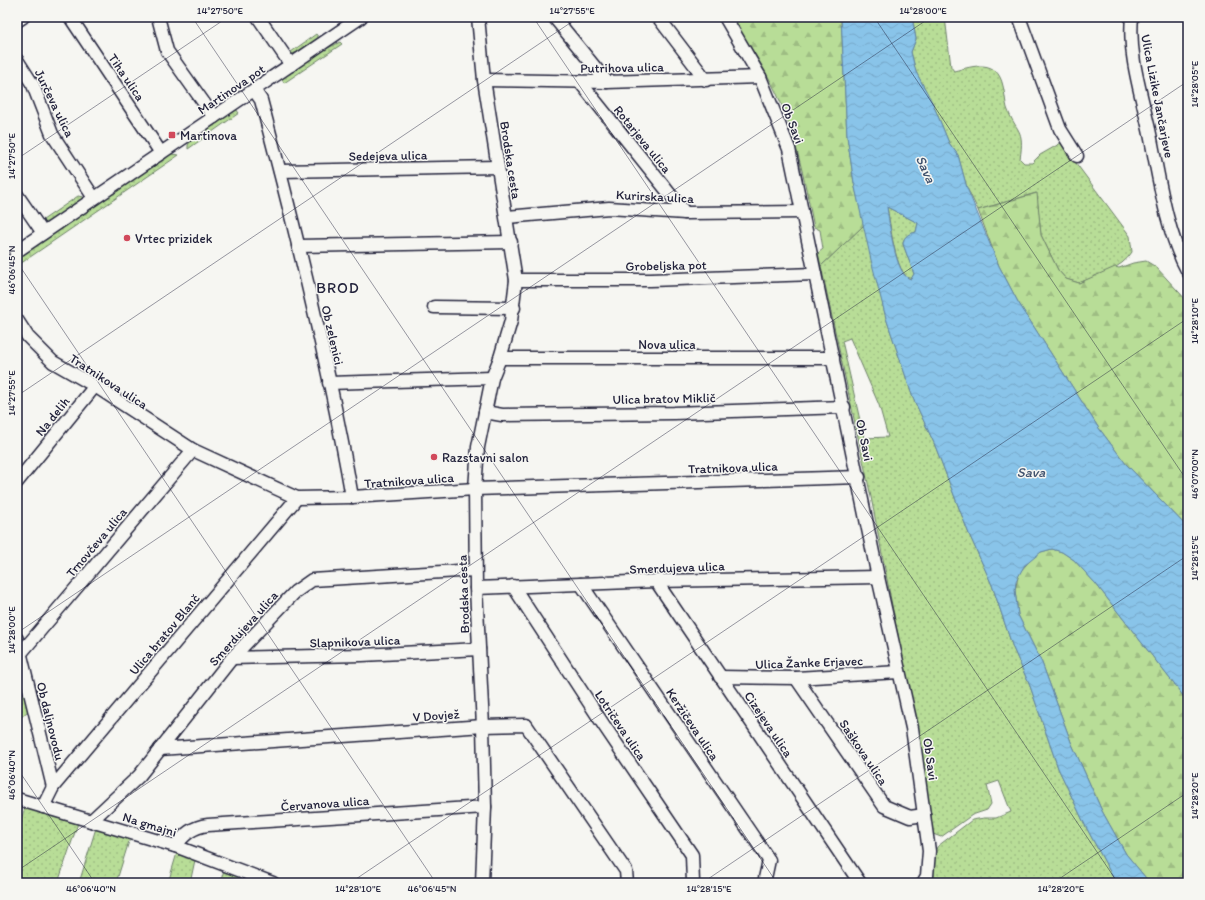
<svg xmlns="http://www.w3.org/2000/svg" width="1205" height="900" font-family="Itim,sans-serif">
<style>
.grass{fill:url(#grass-dots);stroke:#6d8069;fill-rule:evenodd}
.forest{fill:url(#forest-firs);stroke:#6d8069}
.water{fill:url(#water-waves);stroke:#6083a3;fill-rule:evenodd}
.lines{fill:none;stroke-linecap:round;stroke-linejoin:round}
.street-casing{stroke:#22223b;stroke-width:15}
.street{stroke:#f6f6f2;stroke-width:12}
.ticks{fill:none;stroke:#22223b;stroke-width:1;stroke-opacity:0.45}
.poi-dot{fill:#d1495b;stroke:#f6f6f2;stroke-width:1.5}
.labels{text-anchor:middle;stroke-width:3;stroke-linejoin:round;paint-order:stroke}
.street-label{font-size:13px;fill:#22223b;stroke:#f6f6f2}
.poi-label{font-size:13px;fill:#22223b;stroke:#f6f6f2;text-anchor:start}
.water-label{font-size:14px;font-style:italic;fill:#41536f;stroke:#f6f6f2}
.quarter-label{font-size:15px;letter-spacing:1px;fill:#22223b;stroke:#f6f6f2}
.neatline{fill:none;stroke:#22223b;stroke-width:1.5}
.ticks-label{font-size:10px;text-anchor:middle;fill:#22223b}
</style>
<defs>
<pattern id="grass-dots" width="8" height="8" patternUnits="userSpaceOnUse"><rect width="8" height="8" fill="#b8dd97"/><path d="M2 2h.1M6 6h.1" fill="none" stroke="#9ebd83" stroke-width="1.8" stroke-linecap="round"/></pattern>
<pattern id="forest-firs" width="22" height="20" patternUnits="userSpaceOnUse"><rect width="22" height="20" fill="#b8dd97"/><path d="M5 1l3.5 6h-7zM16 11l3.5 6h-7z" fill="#9ebd83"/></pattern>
<pattern id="water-waves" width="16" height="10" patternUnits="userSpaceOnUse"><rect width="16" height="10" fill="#89c4e9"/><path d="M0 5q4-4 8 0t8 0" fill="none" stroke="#76a8c9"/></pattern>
</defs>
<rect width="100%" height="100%" fill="#f6f6f2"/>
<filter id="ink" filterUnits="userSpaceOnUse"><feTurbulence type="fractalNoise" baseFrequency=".025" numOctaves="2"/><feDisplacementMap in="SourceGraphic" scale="8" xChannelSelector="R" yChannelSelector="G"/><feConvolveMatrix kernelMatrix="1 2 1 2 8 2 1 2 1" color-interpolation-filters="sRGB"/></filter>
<g filter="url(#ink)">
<g class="grass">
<path d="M912 17H945L951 67 954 71C974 66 997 58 1003 86 1005 93 1005 101 1007 108 1016 133 1025 127 1020 159L1024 163H1032L1040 155 1061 143 1130 236 1132 252C1122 269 1096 276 1079 283L1066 279 1058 270 1041 235 1036 193 978 210 967 188 958 155 949 143 933 104 916 72 911 52 916 39Z"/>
<polygon points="316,34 319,38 299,52 291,54 291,52"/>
<polygon points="340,42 342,44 284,83 281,78 322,51"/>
<polygon points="236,109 239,113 188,149 188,145 191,140"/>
<polygon points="171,154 179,155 17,266 17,259"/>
<polygon points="78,196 83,197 80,201 47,224 44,224 43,220"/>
<path d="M887 207 918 223 916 232C910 234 903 236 903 244L914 274 911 279C895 276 890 220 887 207Z"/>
<path d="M864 225 886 318 913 398 934 443 969 534 992 585 1013 648 1030 686 1058 768 1086 827 1116 883H934L933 853 938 846 972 820 984 818H996L1011 812 999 781 987 785 991 804 987 810 972 815 941 837 933 834 930 828 918 739 871 497 821 266ZM850 338 879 405 888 437 864 438 842 341Z"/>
<polygon points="17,660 29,710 17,721"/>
<polygon points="25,807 78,823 58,883 17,883 17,834"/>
<polygon points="96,828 130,838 116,883 79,883"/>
<polygon points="177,853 195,860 190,883 168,883"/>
<polygon points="224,870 249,879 247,883 220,883"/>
</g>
<g class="forest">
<path d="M735 17H841L847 136 854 183 864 225 821 266 818 253 823 249 820 230 814 227C804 179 795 128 772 84 761 62 746 40 732 19Z"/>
<polygon points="1037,193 1041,235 1058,270 1066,279 1079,283 1115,267 1119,268 1133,263 1146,261 1156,267 1188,302 1188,528 1126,464 1098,427 1018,302 999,266 978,210"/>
<polygon points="1052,549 1062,552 1074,560 1096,584 1188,702 1188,883 1150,883 1126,854 1102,811 1071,742 1042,663 1018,615 1015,590 1019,573 1033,557 1041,552"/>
</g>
<path class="water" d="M841 17H912L916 39 911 52 916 72 933 104 949 143 958 155 967 188 999 266 1018 302 1098 427 1126 464 1188 528V702L1096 584 1074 560 1062 552 1052 549 1041 552 1024 566 1016 581 1015 590 1018 615 1042 663 1071 742 1102 811 1126 854 1150 883H1116L1086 827 1058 768 1030 686 1013 648 992 585 969 534 934 443 913 398 886 318 871 260 854 183 847 136ZM887 207 918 223 916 232C909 234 904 235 903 244L914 274 911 279C895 277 889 220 887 207Z"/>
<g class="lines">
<defs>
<g id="street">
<polyline points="70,17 161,153"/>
<polyline points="158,17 167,51 214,117"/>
<polyline points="258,17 291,65"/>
<polyline points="478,17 484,80 516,280 511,321 500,358 492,378 478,447 475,489 476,588 483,726 485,807 482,883"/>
<polyline points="554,17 607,82"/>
<polyline points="658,17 706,80"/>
<polyline points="725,17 760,77 789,149 878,577 912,728 929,851 927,876 923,883"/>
<polyline points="1019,17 1060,129 1077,156"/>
<path d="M1132 17C1128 56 1142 96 1150 134 1159 178 1166 232 1188 272"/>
<polyline points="17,21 23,17"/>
<polyline points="17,60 33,85 52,134 94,198"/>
<polyline points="484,80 607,82 760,77"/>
<polyline points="580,82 685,213"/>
<path d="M254 90 261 100C296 231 329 364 352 497"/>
<polyline points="280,171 498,167"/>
<polyline points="17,195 43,233"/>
<polyline points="507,217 609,208 685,213 802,212"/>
<polyline points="298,246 511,242"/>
<polyline points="17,251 361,17"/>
<polyline points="516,280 650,280 815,274"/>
<polyline points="434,307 514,308"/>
<polyline points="17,320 28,337 53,362 95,386 193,450 297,498 352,497 475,489 859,477"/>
<polyline points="500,358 833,358"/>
<polyline points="329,383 492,378"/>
<polyline points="485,412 502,415 674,413 844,407"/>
<polyline points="17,482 95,386"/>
<polyline points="656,581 860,883"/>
<polyline points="581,584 769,860 764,883"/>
<polyline points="513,586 603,724 692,855 693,883"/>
<polyline points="476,588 656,581 878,577"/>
<polyline points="17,639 53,787"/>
<polyline points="21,653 193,450"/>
<polyline points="232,658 362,655 479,649"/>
<polyline points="720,677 796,678 899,672"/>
<polyline points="796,678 884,806 910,817 924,815"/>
<polyline points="160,749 483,726 526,725 626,871 627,883"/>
<polyline points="17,799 175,846 273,883"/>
<polyline points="43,807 53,787 297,498"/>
<polyline points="91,821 139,776 232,658 295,592 312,580 475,570"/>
<path d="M175 846C185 834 192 827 208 825L485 807"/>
</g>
</defs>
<use href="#street" class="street-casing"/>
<use href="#street" class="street"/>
</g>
</g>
<path class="ticks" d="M192 17 777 883M533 17 1118 883M874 17 1188 482M17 159 228 17M17 262 436 883M17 396 579 17M17 633 931 17M17 768 95 883M17 871 1188 81M350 883 1188 318M702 883 1188 555M1053 883 1188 792"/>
<g class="poi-dot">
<rect x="168" y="131" width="8" height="8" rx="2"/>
<circle cx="127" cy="238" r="4"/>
<circle cx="434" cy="457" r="4"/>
</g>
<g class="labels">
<g class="street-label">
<text transform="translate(622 67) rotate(-1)" y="5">Putrihova ulica</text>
<text transform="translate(127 77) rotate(56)" y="5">Tiha ulica</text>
<text transform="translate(231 89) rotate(-34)" y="5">Martinova pot</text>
<text transform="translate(1158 96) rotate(79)" y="5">Ulica Lizike Jančarjeve</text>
<text transform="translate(55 103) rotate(64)" y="5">Jurčeva ulica</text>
<text transform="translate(793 123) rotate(69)" y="5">Ob Savi</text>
<text transform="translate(643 139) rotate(51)" y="5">Rotarjeva ulica</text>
<text transform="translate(388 155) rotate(-1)" y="5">Sedejeva ulica</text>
<text transform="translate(511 160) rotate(81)" y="5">Brodska cesta</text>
<text transform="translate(655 196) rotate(3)" y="5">Kurirska ulica</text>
<text transform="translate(666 265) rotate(-1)" y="5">Grobeljska pot</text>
<text transform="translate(333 335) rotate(77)" y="5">Ob zelenici</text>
<text x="667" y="349">Nova ulica</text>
<text transform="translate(109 381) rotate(33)" y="5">Tratnikova ulica</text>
<text transform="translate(664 398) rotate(-1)" y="5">Ulica bratov Miklič</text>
<text transform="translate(52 416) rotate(-51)" y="5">Na delih</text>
<text transform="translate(865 440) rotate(78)" y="5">Ob Savi</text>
<text transform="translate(733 467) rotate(-2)" y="5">Tratnikova ulica</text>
<text transform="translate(409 480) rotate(-4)" y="5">Tratnikova ulica</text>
<text transform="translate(96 542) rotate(-50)" y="5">Trnovčeva ulica</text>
<text transform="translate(677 567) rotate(-2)" y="5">Smerdujeva ulica</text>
<text transform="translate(463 594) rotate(-92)" y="5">Brodska cesta</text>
<text transform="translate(243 628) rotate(-48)" y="5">Smerdujeva ulica</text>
<text transform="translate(164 634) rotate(-50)" y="5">Ulica bratov Blanč</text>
<text transform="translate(355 641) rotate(-2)" y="5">Slapnikova ulica</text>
<text transform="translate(809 662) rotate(-2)" y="5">Ulica Žanke Erjavec</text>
<text transform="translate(436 715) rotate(-4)" y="5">V Dovjež</text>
<text transform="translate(51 721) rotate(76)" y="5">Ob daljnovodu</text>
<text transform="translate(693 724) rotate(56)" y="5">Keržičeva ulica</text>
<text transform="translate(769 724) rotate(56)" y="5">Cizejeva ulica</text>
<text transform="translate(621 725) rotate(56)" y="5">Lotričeva ulica</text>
<text transform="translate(864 752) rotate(56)" y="5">Saškova ulica</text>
<text transform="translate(931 759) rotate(82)" y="5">Ob Savi</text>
<text transform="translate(325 803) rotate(-4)" y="5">Červanova ulica</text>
<text transform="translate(150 824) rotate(17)" y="5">Na gmajni</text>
</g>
<g class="poi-label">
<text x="180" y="140">Martinova</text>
<text x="135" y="243">Vrtec prizidek</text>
<text x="442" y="462">Razstavni salon</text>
</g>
<g class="water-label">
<text transform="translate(926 169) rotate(65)" y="5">Sava</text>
<text x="1031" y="477">Sava</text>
</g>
<g class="quarter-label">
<text x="338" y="293">BROD</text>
</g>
</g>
<rect width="1205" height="900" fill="none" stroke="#f6f6f2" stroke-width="44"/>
<rect x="22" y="22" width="1161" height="856" class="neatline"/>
<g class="ticks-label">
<text x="220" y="14">14°27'50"E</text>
<text x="572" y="14">14°27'55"E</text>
<text x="923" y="14">14°28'00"E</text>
<text transform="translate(1194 84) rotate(-90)" y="4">14°28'05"E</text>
<text transform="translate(11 156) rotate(-90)" y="4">14°27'50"E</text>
<text transform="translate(11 270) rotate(-90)" y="4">46°06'45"N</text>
<text transform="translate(1194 321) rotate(-90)" y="4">14°28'10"E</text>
<text transform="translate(11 393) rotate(-90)" y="4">14°27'55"E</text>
<text transform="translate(1194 474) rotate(-90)" y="4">46°07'00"N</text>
<text transform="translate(1194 558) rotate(-90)" y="4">14°28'15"E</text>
<text transform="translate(11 630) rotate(-90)" y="4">14°28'00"E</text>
<text transform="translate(11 775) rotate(-90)" y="4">46°06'40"N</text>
<text transform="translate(1194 796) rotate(-90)" y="4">14°28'20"E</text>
<text x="91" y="892">46°06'40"N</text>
<text x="358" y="892">14°28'10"E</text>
<text x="432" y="892">46°06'45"N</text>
<text x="709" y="892">14°28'15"E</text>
<text x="1061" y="892">14°28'20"E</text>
</g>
</svg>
